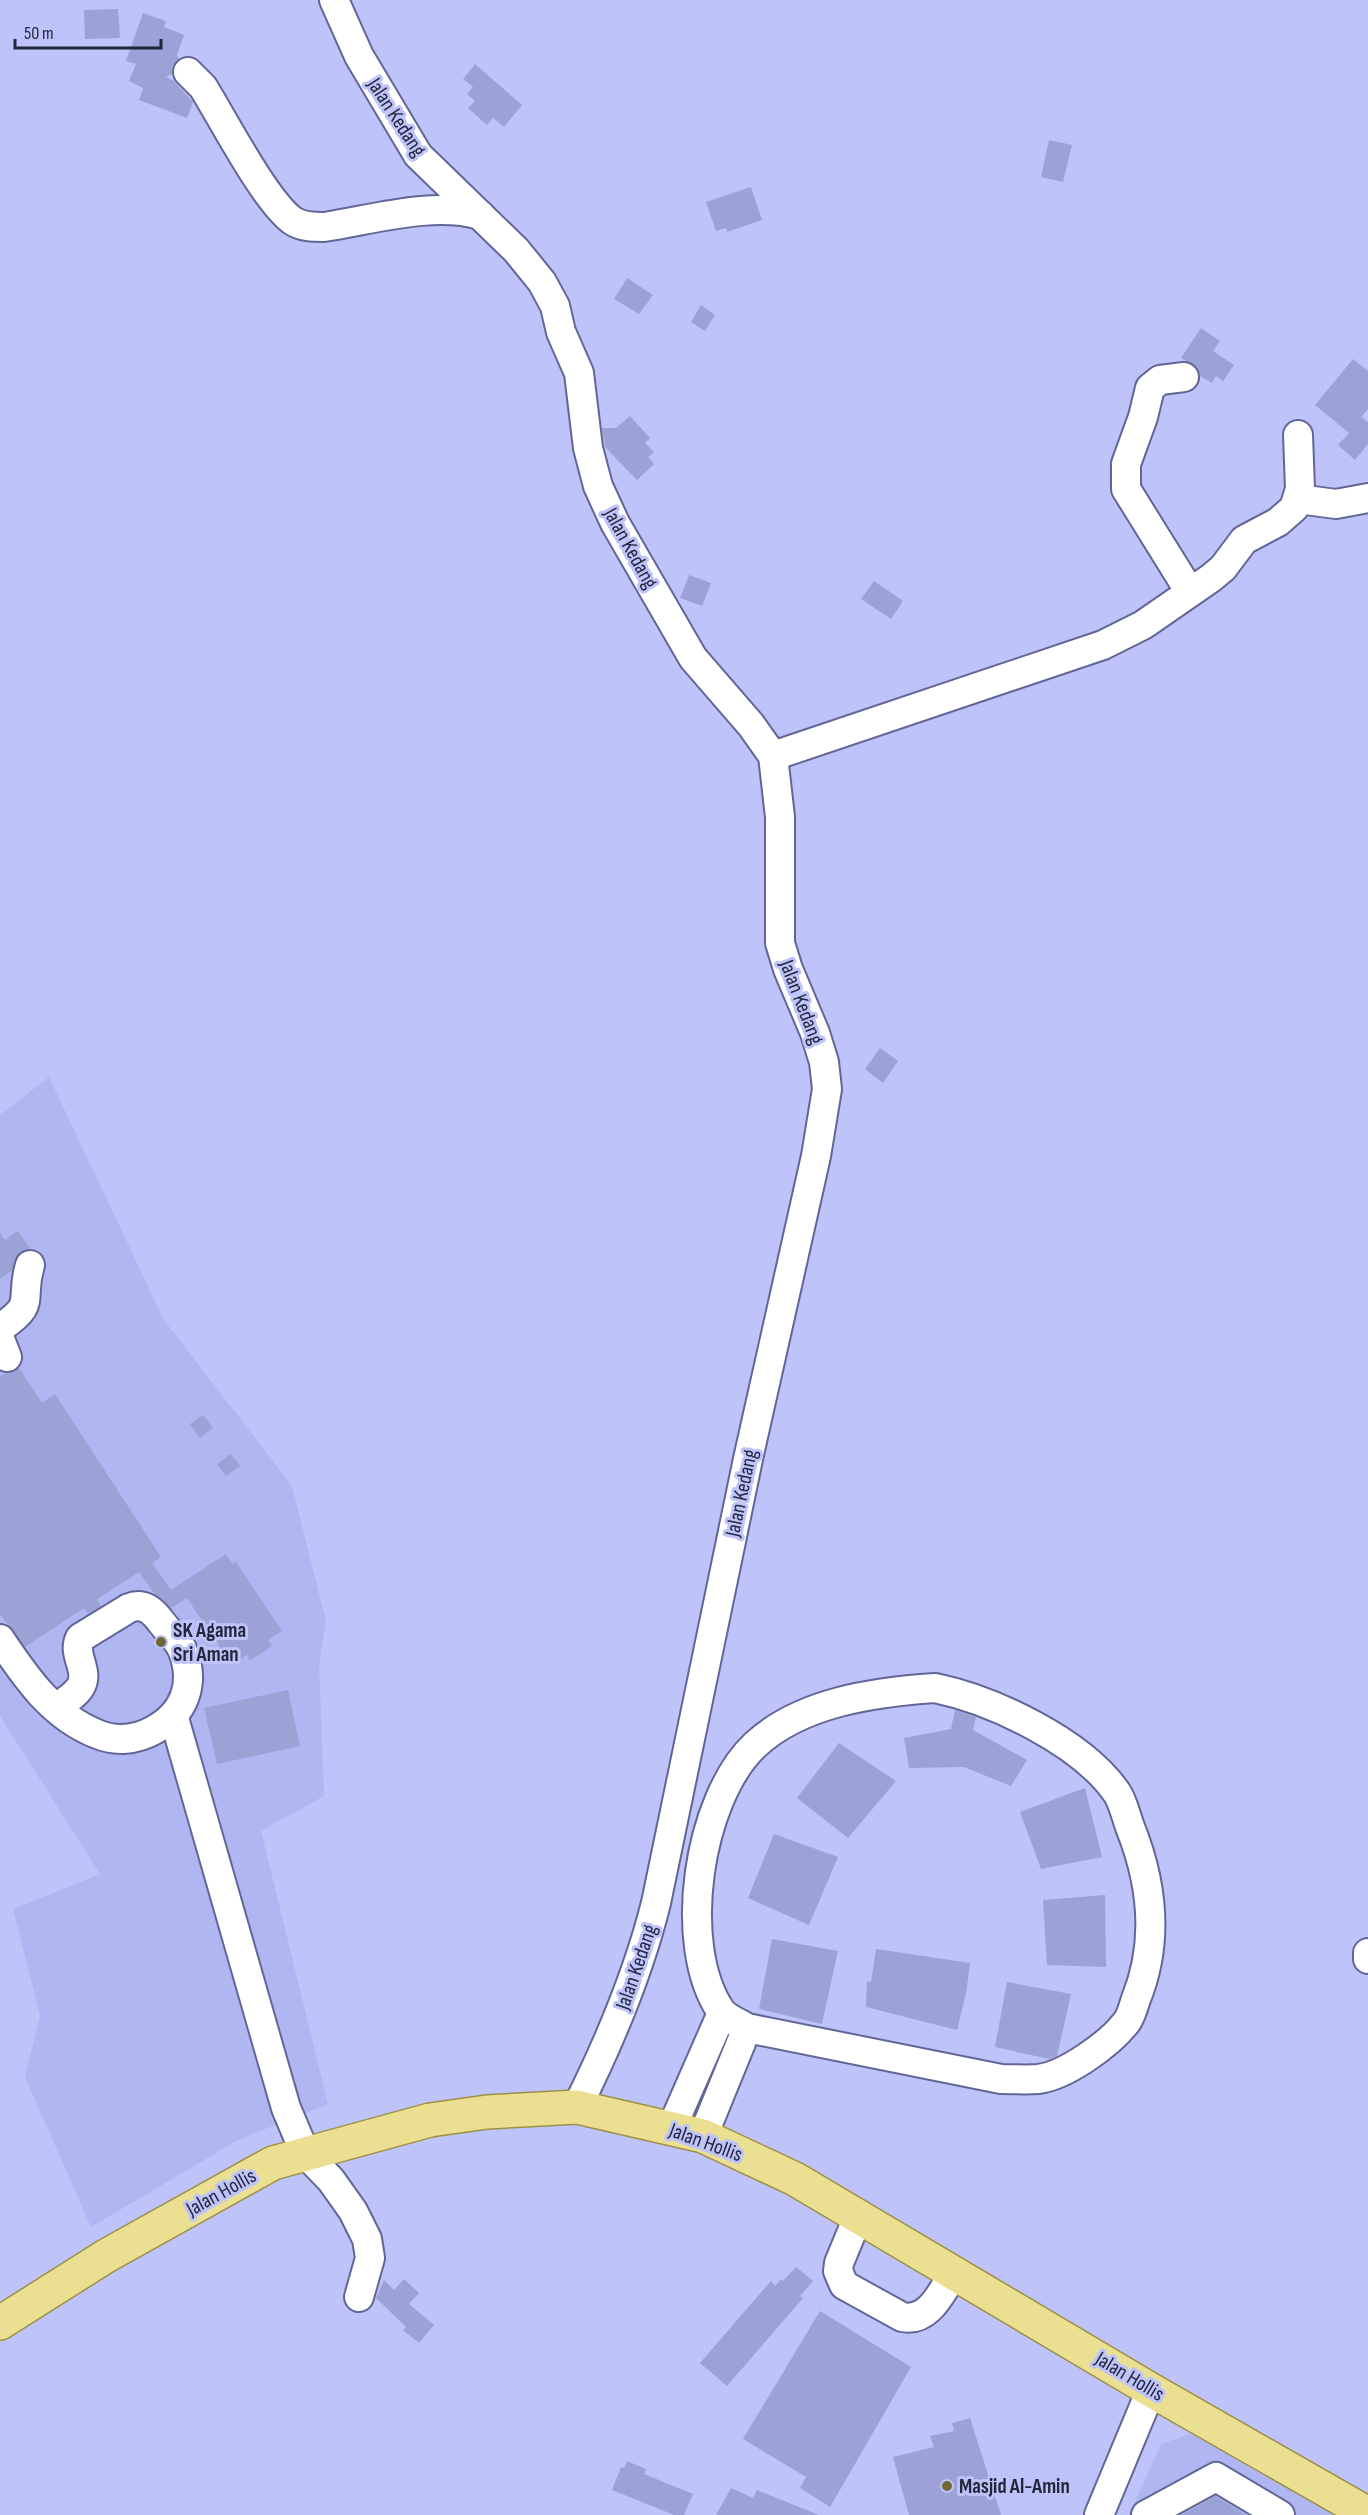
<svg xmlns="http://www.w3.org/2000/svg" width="1368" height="2515" font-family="'Sofia Sans Condensed',sans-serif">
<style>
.built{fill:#b0b6f2}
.building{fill:#9ca1d6}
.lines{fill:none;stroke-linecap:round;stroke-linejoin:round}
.minor-casing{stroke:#626697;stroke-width:32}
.major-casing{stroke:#9d9043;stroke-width:36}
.minor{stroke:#fff;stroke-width:28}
.major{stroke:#ebdf91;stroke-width:33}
.poi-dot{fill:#706734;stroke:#bec3fa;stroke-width:2}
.labels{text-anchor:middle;stroke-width:6;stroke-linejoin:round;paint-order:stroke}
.street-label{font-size:21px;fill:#24263b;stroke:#bec3fa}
.poi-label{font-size:21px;font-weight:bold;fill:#24263b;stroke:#bec3fa;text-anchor:start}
</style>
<rect width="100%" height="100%" fill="#bec3fa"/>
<g class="built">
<polygon points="49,1077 164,1320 292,1486 326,1621 319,1664 324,1796 261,1831 328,2104 238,2140 91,2227 25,2077 40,2016 13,1909 100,1874 0,1716 0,1115"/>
<polygon points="1202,2430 1345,2515 1129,2515 1161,2444"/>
</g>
<g class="building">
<polygon points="118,9 120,38 85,39 84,10"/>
<polygon points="143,13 166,21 164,27 184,35 177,55 179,59 172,67 172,74 166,77 174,81 193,102 187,118 139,100 143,88 129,81 136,64 126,61"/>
<polygon points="475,64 522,105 504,127 493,118 487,125 468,108 475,101 467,94 473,87 463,79"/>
<polygon points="1049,140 1072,145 1063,182 1041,177"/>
<polygon points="751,187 762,220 727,232 726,228 716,231 706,202"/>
<polygon points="627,278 653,295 639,314 614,299"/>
<polygon points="701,305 715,315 705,331 691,322"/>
<polygon points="1201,328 1220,341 1213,351 1234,365 1223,381 1216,376 1212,383 1200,376 1197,367 1181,358"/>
<polygon points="1353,359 1368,371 1368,409 1361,417 1368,422 1368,444 1355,460 1338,445 1349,433 1315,405"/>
<polygon points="630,416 650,438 645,443 654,452 648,457 654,464 637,480 605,447 602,428 616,428"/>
<polygon points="689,575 711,583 702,606 680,598"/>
<polygon points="874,581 903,601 891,619 861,599"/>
<polygon points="880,1048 898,1061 883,1083 865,1069"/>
<polygon points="18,1231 30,1248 18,1253 12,1271 0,1279 0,1233 5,1240"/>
<polygon points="19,1368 42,1403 55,1394 161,1557 152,1563 171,1590 226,1554 233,1564 236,1562 282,1631 268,1640 272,1646 249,1661 248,1654 232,1665 187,1598 171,1608 154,1593 139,1572 97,1599 101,1606 88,1614 84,1608 25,1647 0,1614 0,1376"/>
<polygon points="203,1415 213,1428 200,1438 190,1424"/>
<polygon points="231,1454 240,1466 226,1476 217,1464"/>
<polygon points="288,1690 300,1746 217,1764 204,1708"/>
<polygon points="955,1710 976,1717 973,1730 1027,1760 1011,1786 964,1767 909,1768 904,1738 951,1729"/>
<polygon points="839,1743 896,1781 848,1838 797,1798"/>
<polygon points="1085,1788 1102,1857 1041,1869 1020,1812"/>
<polygon points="774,1834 838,1857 809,1925 748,1898"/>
<polygon points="1105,1895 1106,1967 1047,1965 1043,1900"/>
<polygon points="772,1939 838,1951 822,2024 759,2009"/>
<polygon points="876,1949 970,1963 966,1994 957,2030 866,2007 867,1981 871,1982"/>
<polygon points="1007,1982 1071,1994 1057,2056 1049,2059 995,2047"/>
<polygon points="796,2267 813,2281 800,2296 803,2298 727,2386 700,2363 771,2281 775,2286 781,2279 783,2281"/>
<polygon points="404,2279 419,2293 409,2304 434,2325 419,2343 403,2330 406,2327 376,2298 384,2280 394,2290"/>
<polygon points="820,2311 911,2367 830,2507 800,2488 806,2477 743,2439"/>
<polygon points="970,2418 1001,2515 909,2515 893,2457 934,2447 930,2436 954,2431 952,2423"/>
<polygon points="627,2461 646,2469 644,2474 693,2494 684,2515 674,2515 612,2490 621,2467 624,2468"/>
<polygon points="731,2488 753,2498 757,2490 819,2515 716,2515"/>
<polygon points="1215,2496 1246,2515 1182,2515 1187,2512"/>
</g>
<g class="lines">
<defs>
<g id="minor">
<path d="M334 0 359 56 418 155 516 250 542 282 555 306 561 332 579 373 588 448 598 486 615 523 693 658 751 725 773 756 780 817V943L788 969 815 1033 824 1062 827 1089 816 1156 748 1459 656 1903C638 1975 610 2041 577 2107"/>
<path d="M188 72 203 87C223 119 265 201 293 221 302 227 313 227 324 227 371 220 434 201 480 215"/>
<polyline points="1184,377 1160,380 1150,388 1143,417 1126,464 1126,489 1190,592"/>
<polyline points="1298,499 1336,504 1368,498"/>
<polyline points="773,756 1103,645 1143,625 1211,578 1223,568 1244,540 1278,522 1294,508 1300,489 1298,435"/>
<path d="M0 1328C38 1303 19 1301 30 1265"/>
<polyline points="0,1339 7,1357"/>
<path d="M0 1639C26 1678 52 1716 97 1734 116 1742 136 1740 154 1730 185 1713 196 1683 182 1649 178 1640 168 1631 162 1623 153 1611 144 1602 129 1608L80 1638C71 1655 92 1672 79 1689 73 1697 64 1702 56 1708"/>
<path d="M935 1688C993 1700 1082 1742 1117 1793 1123 1802 1126 1816 1130 1827 1152 1882 1159 1942 1136 1999 1133 2007 1131 2018 1125 2024 1108 2045 1065 2076 1038 2079 1026 2080 1013 2079 1001 2079L747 2028C739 2023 726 2018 721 2011 676 1945 698 1799 755 1745 801 1702 875 1692 935 1688Z"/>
<polyline points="174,1718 286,2108 305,2153 331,2180 353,2211 367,2239 370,2258 359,2297"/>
<polyline points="1368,1953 1368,1959"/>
<polyline points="672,2127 722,2013"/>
<polyline points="703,2136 747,2028"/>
<path d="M858 2217 839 2263 838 2271 844 2285 902 2317C929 2323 942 2291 954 2273"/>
<polyline points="1099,2515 1151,2390"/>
<polyline points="1146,2515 1216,2477 1280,2515"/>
</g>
<polyline id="major" points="0,2323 106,2256 273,2163 430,2120 487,2112 577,2107 703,2136 795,2179 1151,2390 1368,2514"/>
</defs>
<use href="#minor" class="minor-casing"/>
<use href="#major" class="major-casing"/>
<use href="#minor" class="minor"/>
<use href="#major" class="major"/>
</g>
<g class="poi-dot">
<circle cx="161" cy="1642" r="6"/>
<circle cx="947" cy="2486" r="6"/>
</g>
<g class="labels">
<g class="street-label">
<text transform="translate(397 117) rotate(57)" y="7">Jalan Kedang</text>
<text transform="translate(631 548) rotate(61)" y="7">Jalan Kedang</text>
<text transform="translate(802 1002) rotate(69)" y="7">Jalan Kedang</text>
<text transform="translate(741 1493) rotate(-78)" y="7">Jalan Kedang</text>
<text transform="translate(636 1967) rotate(-71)" y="7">Jalan Kedang</text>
<text transform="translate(706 2142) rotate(20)" y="7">Jalan Hollis</text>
<text transform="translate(221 2192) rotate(-29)" y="7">Jalan Hollis</text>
<text transform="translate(1130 2376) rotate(31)" y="7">Jalan Hollis</text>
</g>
<g class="poi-label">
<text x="173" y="1637">SK Agama<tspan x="173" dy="24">Sri Aman</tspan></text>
<text x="959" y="2493">Masjid Al-Amin</text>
</g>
</g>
<path d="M15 39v9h146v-9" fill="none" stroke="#24263b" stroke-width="3"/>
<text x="24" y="39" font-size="18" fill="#24263b" stroke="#bec3fa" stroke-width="4.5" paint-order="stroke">50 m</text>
</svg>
